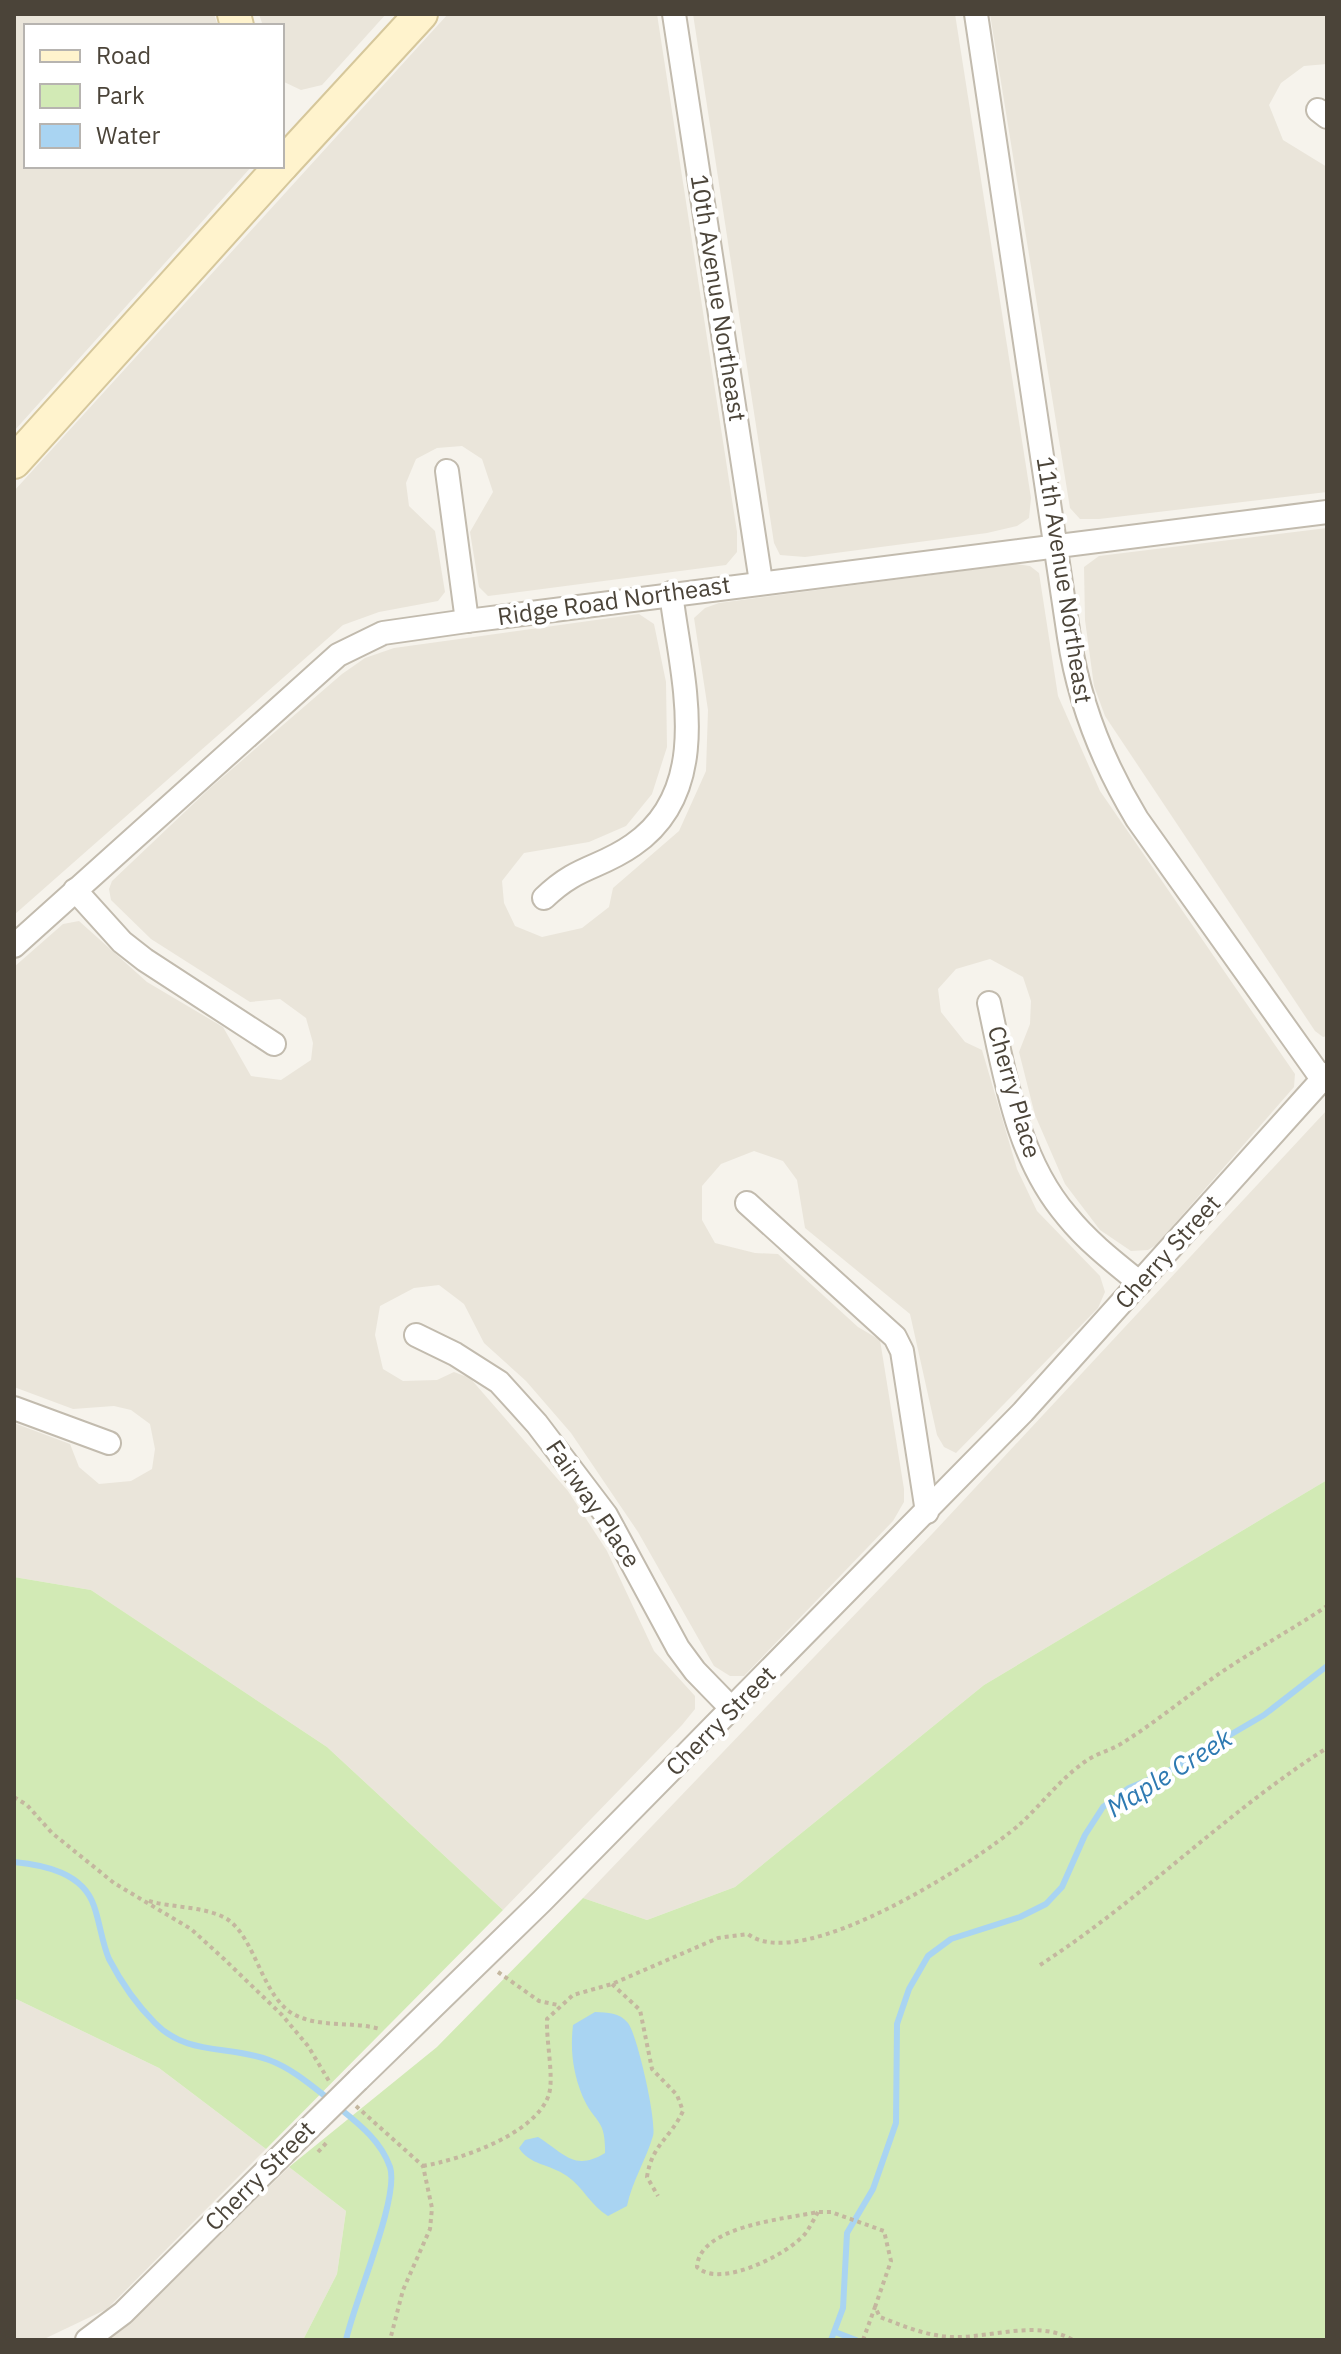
<svg xmlns="http://www.w3.org/2000/svg" width="1341" height="2354" font-family="'IBM Plex Sans',sans-serif">
<style>
.residential{fill:#eae5da}
.green{fill:#d2eab5}
.water{fill:#a9d4f2}
.lines{fill:none;stroke-linecap:round;stroke-linejoin:round}
.stream{stroke:#a9d4f2;stroke-width:6}
.street-casing{stroke:#c2bbae;stroke-width:26}
.secondary-casing{stroke:#d6c79b;stroke-width:36}
.path{stroke:#c4b79f;stroke-width:4;stroke-dasharray:4 4;stroke-linecap:butt}
.street{stroke:#fff;stroke-width:22}
.secondary{stroke:#fff3cd;stroke-width:32}
.street-bridge-casing{stroke:#c2bbae;stroke-width:26;stroke-linecap:butt}
.path-bridge{stroke:#c4b79f;stroke-width:4;stroke-dasharray:4 4;stroke-linecap:butt}
.street-bridge{stroke:#fff;stroke-width:22}
.labels{text-anchor:middle;stroke-width:8;stroke-linejoin:round;paint-order:stroke}
.street-label{font-size:24px;fill:#4b4439;stroke:#fff}
.water-label{font-size:26px;font-style:italic;fill:#2e7ab2;stroke:#fff}
</style>
<rect width="100%" height="100%" fill="#f6f3ec"/>
<g class="residential">
<polygon points="14,14 214,14 218,26 26,26 26,166 252,166 14,431"/>
<polygon points="259,14 386,14 322,85 301,90 282,81 282,26 263,26"/>
<polygon points="448,14 657,14 737,532 737,552 726,565 488,596 479,587 470,532 493,492 482,459 462,446 437,448 416,459 406,483 409,506 435,531 445,592 438,601 379,612 343,625 14,915 14,491"/>
<polygon points="693,14 955,14 1031,498 1029,518 1017,526 987,533 805,557 780,555 774,543"/>
<polygon points="990,14 1327,14 1327,64 1304,66 1281,83 1269,105 1283,140 1327,167 1327,492 1099,519 1080,519 1070,508"/>
<polygon points="1327,528 1327,1036 1323,1037 1315,1031 1105,716 1094,686 1085,620 1084,567 1099,556"/>
<polygon points="1016,564 1030,566 1039,573 1058,696 1100,791 1295,1074 1294,1087 1156,1245 1148,1250 1131,1251 1100,1230 1065,1184 1035,1115 1019,1052 1030,1024 1031,1001 1023,977 990,959 956,969 938,989 941,1012 965,1042 982,1050 1017,1169 1037,1211 1100,1276 1105,1292 1098,1308 956,1453 944,1447 937,1435 910,1314 805,1228 797,1180 783,1161 754,1151 721,1164 702,1186 702,1220 715,1243 755,1253 778,1254 858,1327 880,1340 904,1489 904,1502 893,1521 744,1676 730,1676 714,1666 638,1532 571,1433 526,1381 484,1343 464,1304 439,1285 414,1288 380,1306 375,1335 383,1369 403,1381 437,1380 454,1372 470,1378 568,1491 607,1551 654,1651 695,1696 695,1709 682,1725 503,1910 327,1747 91,1590 14,1577 14,1423 70,1444 79,1467 99,1484 131,1481 152,1469 155,1449 150,1424 131,1410 114,1406 73,1409 14,1387 14,967 63,924 79,921 147,982 223,1027 251,1076 281,1080 311,1060 313,1043 306,1018 280,999 250,1002 151,939 111,900 109,889 112,881 209,789 342,674 365,658 394,648 639,614 654,624 666,682 667,747 652,794 626,826 589,842 524,853 502,881 504,903 515,926 542,937 582,928 609,907 613,888 679,831 706,771 708,710 694,618 705,608 719,603"/>
<polygon points="1327,1110 1327,1480 984,1685 735,1887 647,1920 583,1898 933,1533"/>
<polygon points="14,1998 159,2068 266,2149 107,2309 42,2340 14,2340"/>
<polygon points="289,2167 346,2211 337,2274 303,2340 103,2340 185,2269"/>
</g>
<g class="green">
<polygon points="1327,1480 1327,2340 303,2340 337,2274 346,2211 289,2167 437,2047 583,1898 647,1920 735,1887 984,1685"/>
<polygon points="14,1577 91,1590 327,1747 503,1910 266,2149 159,2068 14,1998"/>
</g>
<path class="water" d="M595 2012C608 2013 619 2012 628 2023 637 2034 657 2121 653 2136 646 2160 632 2181 627 2206L608 2216C591 2206 583 2187 567 2176 550 2164 529 2165 519 2148L525 2140 538 2137C564 2153 574 2172 605 2153 606 2117 594 2124 582 2095 573 2072 570 2050 573 2025Z"/>
<g class="lines">
<g class="stream">
<path d="M14 1862C45 1865 83 1873 94 1906 100 1923 102 1943 109 1959 121 1982 137 2005 155 2023 187 2056 228 2045 269 2060 291 2068 311 2085 330 2100"/>
<path d="M338 2107C359 2124 381 2141 390 2167 400 2197 354 2302 346 2340"/>
<polyline points="835,2332 856,2340"/>
<polyline points="831,2340 843,2308 847,2233 873,2189 896,2123 897,2024 909,1989 928,1956 951,1939 1020,1917 1046,1904 1062,1887 1085,1835 1103,1807 1129,1788 1165,1773 1264,1715 1327,1666"/>
</g>
<defs>
<g id="street">
<polyline points="674,14 761,582"/>
<path d="M976 14 1069 637C1079 703 1102 761 1137 819L1322 1079"/>
<polyline points="1318,110 1327,117"/>
<polyline points="447,471 467,621"/>
<polyline points="75,890 122,942 145,960 274,1044"/>
<path d="M544 898C578 865 599 869 633 845 716 788 681 676 671 593"/>
<polyline points="14,946 338,655 383,633 467,621 1327,512"/>
<path d="M989 1003C1005 1076 1017 1158 1067 1216 1088 1242 1114 1262 1140 1283"/>
<polyline points="747,1203 895,1337 902,1351 927,1512"/>
<polyline points="416,1335 455,1354 499,1382 537,1424 606,1515 678,1648 695,1671 732,1709"/>
<polyline points="14,1408 109,1443"/>
<polyline points="358,2080 542,1901 1023,1412 1327,1074"/>
<polyline points="87,2340 123,2313 303,2134"/>
</g>
<g id="secondary">
<polyline points="234,14 237,26"/>
<polyline points="282,165 421,14"/>
<polyline points="14,462 281,166"/>
</g>
</defs>
<use href="#street" class="street-casing"/>
<use href="#secondary" class="secondary-casing"/>
<g class="path">
<polyline points="14,1797 27,1805 52,1833 114,1883 191,1929 224,1959 282,2015 308,2046 329,2081"/>
<path d="M149 1901C173 1908 205 1906 227 1919 256 1938 262 1998 295 2015 321 2028 352 2021 380 2029"/>
<path d="M1040 1965C1141 1900 1226 1812 1327 1748"/>
<polyline points="498,1972 539,2001 558,2005"/>
<path d="M612 1984 640 2010 652 2069 677 2095 683 2111C670 2139 652 2144 647 2177L658 2196"/>
<polyline points="356,2106 423,2166 432,2208 430,2229 403,2290 390,2340"/>
<path d="M423 2166C459 2160 537 2134 549 2094 554 2077 546 2040 547 2019L573 1995 612 1984 718 1938 748 1934C801 1975 977 1862 1020 1824 1042 1804 1061 1778 1086 1761 1096 1754 1108 1751 1119 1745 1152 1725 1182 1700 1213 1678 1250 1652 1290 1631 1327 1606"/>
<path d="M818 2212C814 2219 810 2227 805 2234 787 2255 719 2289 697 2267 699 2226 785 2219 818 2212H831L884 2231 891 2261 875 2307 880 2317C903 2326 927 2336 952 2337 993 2338 1037 2319 1073 2340"/>
<polyline points="863,2340 875,2307"/>
</g>
<use href="#street" class="street"/>
<use href="#secondary" class="secondary"/>
<defs>
<polyline id="street-bridge" points="303,2134 358,2080"/>
</defs>
<use href="#street-bridge" class="street-bridge-casing"/>
<polyline class="path-bridge" points="318,2152 328,2141"/>
<use href="#street-bridge" class="street-bridge"/>
</g>
<g class="labels">
<g class="street-label">
<text transform="translate(718 298) rotate(81)" y="8">10th Avenue Northeast</text>
<text transform="translate(1064 580) rotate(81)" y="8">11th Avenue Northeast</text>
<text transform="translate(614 601) rotate(-8)" y="8">Ridge Road Northeast</text>
<text transform="translate(1014 1092) rotate(74)" y="8">Cherry Place</text>
<text transform="translate(1168 1252) rotate(-48)" y="8">Cherry Street</text>
<text transform="translate(593 1504) rotate(56)" y="8">Fairway Place</text>
<text transform="translate(721 1721) rotate(-45)" y="8">Cherry Street</text>
<text transform="translate(260 2176) rotate(-45)" y="8">Cherry Street</text>
</g>
<g class="water-label">
<text transform="translate(1169 1773) rotate(-32)" y="9">Maple Creek</text>
</g>
</g>
<rect width="1341" height="2354" fill="none" stroke="#4b4439" stroke-width="32"/>
<rect x="24" y="24" width="260" height="144" fill="#ffffff" stroke="#b7b4b0" stroke-width="2"/>
<rect x="40" y="50" width="40" height="12" fill="#fff3cd" stroke="#b7b4b0" stroke-width="2"/>
<text x="96" y="64" font-size="24" fill="#4b4439">Road</text>
<rect x="40" y="84" width="40" height="24" fill="#d2eab5" stroke="#b7b4b0" stroke-width="2"/>
<text x="96" y="104" font-size="24" fill="#4b4439">Park</text>
<rect x="40" y="124" width="40" height="24" fill="#a9d4f2" stroke="#b7b4b0" stroke-width="2"/>
<text x="96" y="144" font-size="24" fill="#4b4439">Water</text>
</svg>
